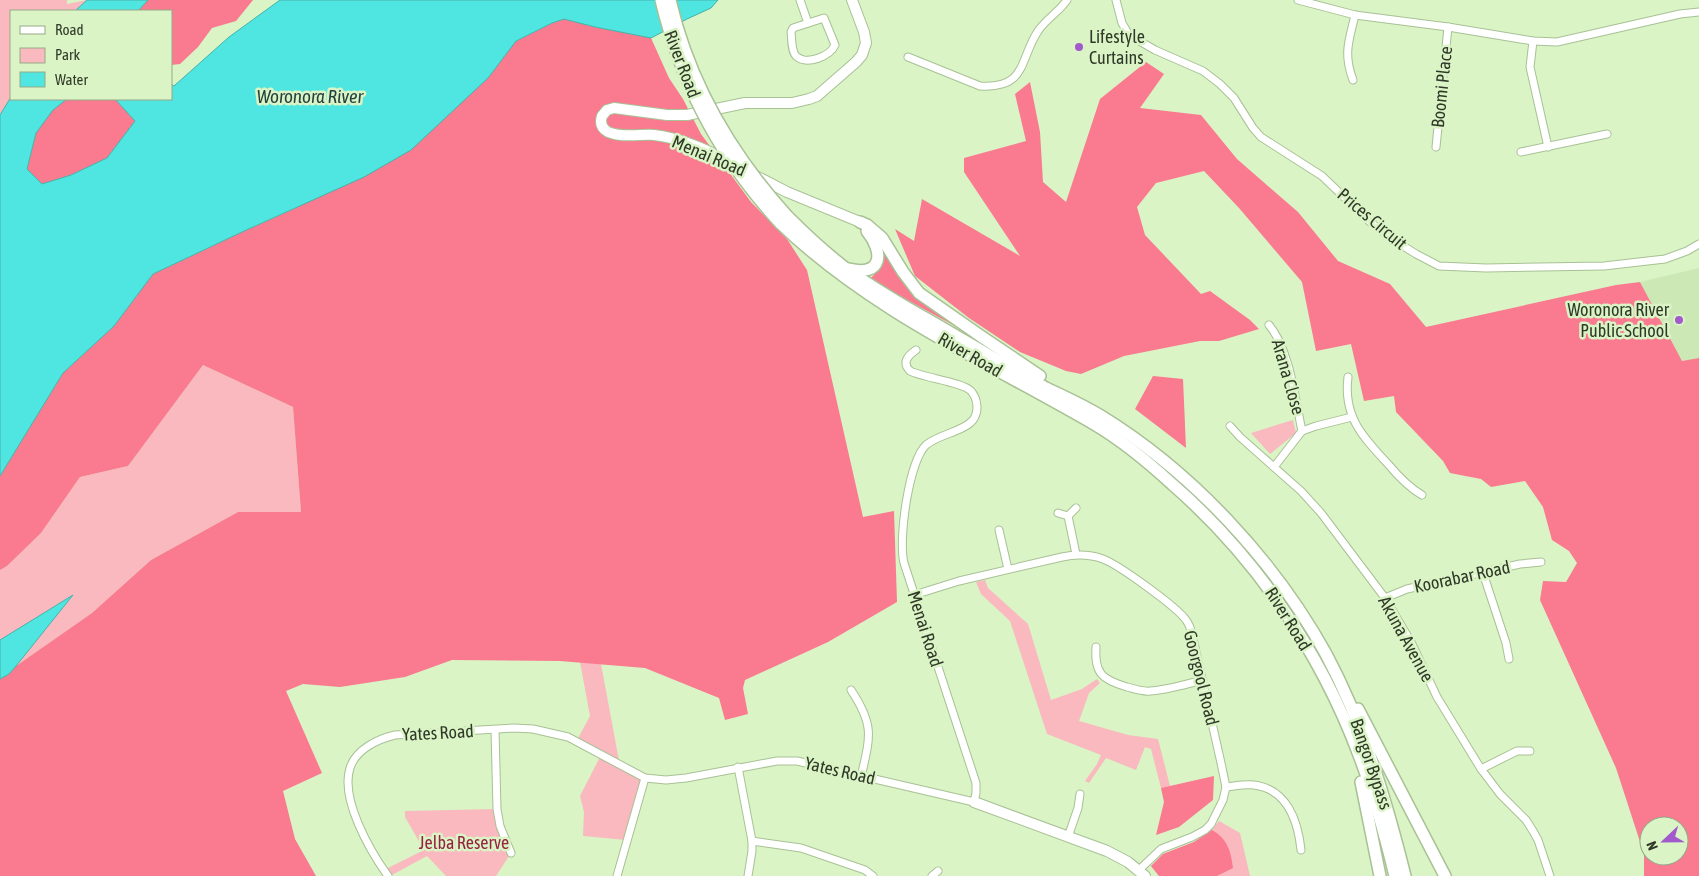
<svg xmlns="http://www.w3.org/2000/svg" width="1699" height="876" font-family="'Asap Condensed',sans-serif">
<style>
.built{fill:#cce9b5}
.green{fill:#fab8bf}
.forest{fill:#fa7a8f;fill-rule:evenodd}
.water{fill:#4fe5e0;stroke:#46b1a9}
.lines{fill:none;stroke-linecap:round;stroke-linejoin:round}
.street-casing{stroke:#a8c195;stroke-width:9}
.secondary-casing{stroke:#a8c195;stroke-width:12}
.primary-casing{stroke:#a8c195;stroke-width:14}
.street{stroke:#fff;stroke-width:7}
.secondary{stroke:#fff;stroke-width:10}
.primary{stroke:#fff;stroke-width:11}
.primary-bridge-casing{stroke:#a8c195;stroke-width:14;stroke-linecap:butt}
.primary-bridge{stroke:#fff;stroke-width:11}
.poi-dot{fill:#a259cc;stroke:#daf4c6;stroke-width:2}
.labels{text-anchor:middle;stroke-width:5;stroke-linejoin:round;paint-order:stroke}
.poi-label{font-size:18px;fill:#303928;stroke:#daf4c6;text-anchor:start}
.street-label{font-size:18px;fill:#303928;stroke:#daf4c6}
.park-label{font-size:18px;fill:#962440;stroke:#daf4c6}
.water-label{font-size:19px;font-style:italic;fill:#21403e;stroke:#daf4c6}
</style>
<rect width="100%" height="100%" fill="#daf4c6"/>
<polygon class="built" points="1699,268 1699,358 1682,362 1640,282"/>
<g class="green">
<polygon points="0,0 67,0 67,4 87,0 75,11 11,11 11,97 0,115"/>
<polygon points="203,365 293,407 301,512 238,512 151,560 92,613 16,666 72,596 0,640 0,570 7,566 41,533 80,477 128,466"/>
<polygon points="1293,420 1296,433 1270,454 1251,433"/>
<polygon points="985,580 988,588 1028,624 1051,700 1082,689 1097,679 1100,683 1089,693 1079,721 1128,735 1158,739 1170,786 1161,788 1151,749 1145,747 1136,770 1106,758 1089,783 1085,781 1097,764 1101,755 1047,734 1010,621 981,594 976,582"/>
<polygon points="580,662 601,664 620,766 645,778 626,840 583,836 584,812 580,796 601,755 576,742 590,716"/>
<polygon points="497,809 511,853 496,876 446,876 427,856 390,876 384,870 424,850 405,817 405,811"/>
<polygon points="1219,821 1240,833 1250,876 1159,876 1151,866 1163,854 1194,842 1212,830"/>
</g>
<g class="forest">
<polygon points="148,0 253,0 236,21 212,28 198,47 180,64 171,65 171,11 138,11"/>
<polygon points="564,19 595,27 651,38 669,78 683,99 701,134 751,202 787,239 807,270 863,517 894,511 897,602 828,642 745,680 743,688 748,714 725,720 719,698 645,668 560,661 452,660 405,677 340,687 303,684 286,691 322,773 283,791 295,839 316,876 0,876 0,679 9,674 16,666 92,613 151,560 238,512 301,512 293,407 203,365 128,466 80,477 41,533 7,566 0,570 0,476 63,373 114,326 153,274 242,232 298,207 488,78 516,41 552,23"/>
<path d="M1146 62 1164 74 1140 108 1201 115 1237 159 1298 212 1338 261 1390 284 1426 327 1616 285 1640 282 1682 361 1699 358V876H1644V854L1616 768 1540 600 1543 581 1566 582 1577 563 1569 551 1552 540 1543 507 1525 481 1491 487 1481 479 1450 473 1443 461 1396 412 1394 396 1364 401 1351 344 1316 351 1302 282 1239 208 1204 171 1156 183 1137 207 1145 235 1201 294 1210 291 1250 320 1259 329 1219 341H1200L1124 356 1081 374 1066 371 1020 352 969 318 915 276 895 229 914 241 922 199 1020 256 964 172V158L1026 141 1015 94 1030 82 1040 132 1043 182 1066 202 1100 99ZM1649 826H1679V856H1649Z"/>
<polygon points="67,99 115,99 135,121 107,158 71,175 42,184 27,169 36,133 53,109"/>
<polygon points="883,249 902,279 965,329 964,331 887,289 871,278 882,266"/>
<polygon points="1153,376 1183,379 1186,448 1135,409"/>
<polygon points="1214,776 1213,800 1179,827 1156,835 1164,802 1161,788"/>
<path d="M1212 830C1228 839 1231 852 1233 868L1217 876H1159L1151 866 1163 854 1194 842Z"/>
</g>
<g class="water">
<polygon points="87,0 148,0 138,11 75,11"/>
<polygon points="280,0 718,0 711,8 687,19 651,38 595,27 564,19 552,23 516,41 488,78 411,150 364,177 242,232 153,274 114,326 63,373 0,476 0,115 11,97 11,99 67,99 53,110 36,133 27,169 42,184 71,175 107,158 135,121 115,99 171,99 171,84 174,86 229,37"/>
<polygon points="73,595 16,666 9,674 0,679 0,640"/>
</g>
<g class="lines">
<defs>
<g id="street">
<polyline points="800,0 808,23"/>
<polyline points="1116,0 1122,23 1129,35 1155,50 1203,71 1220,84 1234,98 1253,128 1261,137 1322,176 1370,222 1392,239 1416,254 1439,266 1486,268 1604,266 1665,259 1687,251 1699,244"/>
<polyline points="1298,0 1355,15 1448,27 1533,41 1557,42 1680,14 1699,12"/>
<path d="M824 18 835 45C830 56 807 66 796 56 791 51 792 38 791 32L793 28Z"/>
<polyline points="1533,41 1530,67 1548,147"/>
<path d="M908 57 980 86C1027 89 1019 60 1038 31 1046 19 1059 12 1067 0"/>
<path d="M1353 80C1343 53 1349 41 1355 15"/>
<polyline points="1436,147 1448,27"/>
<polyline points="1521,152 1607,134"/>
<path d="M1269 325C1290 350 1295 399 1302 431"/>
<path d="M1348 377C1343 417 1363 437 1388 464 1398 476 1408 487 1422 495"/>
<polyline points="1230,426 1240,437 1301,491 1321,513 1385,598 1411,642 1437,697 1481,769 1500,794 1526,820 1533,831 1538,840 1550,876"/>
<polyline points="1274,467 1302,431 1316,426 1352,417"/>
<polyline points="1058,513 1068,516 1076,508"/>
<polyline points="1068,516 1076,554"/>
<polyline points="999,530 1008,569"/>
<polyline points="1483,573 1506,643 1509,659"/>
<path d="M914 595 959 581 1062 557C1076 554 1089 554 1103 559 1119 565 1177 607 1186 620 1189 624 1191 630 1192 634L1221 763 1226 787 1223 800 1211 824 1205 830 1192 837 1161 849 1139 870"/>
<polyline points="1385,598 1407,589 1520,564 1541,562"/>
<path d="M1096 647C1094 674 1103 680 1127 687 1135 689 1142 692 1150 691 1168 690 1186 684 1203 680"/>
<path d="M851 690C875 726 870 737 861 777"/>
<polyline points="495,730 497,809 500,826 511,853"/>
<polyline points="738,767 752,841 752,851 748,876"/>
<polyline points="1481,769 1517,751 1530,751"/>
<path d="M1226 787C1235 786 1245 784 1254 785 1287 789 1298 821 1301 850"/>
<polyline points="1068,837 1078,808 1080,794"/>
<polyline points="752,841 801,848 865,870 873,876"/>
<path d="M388 876C370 851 340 799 350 768 356 749 378 739 395 735L514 728 533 729 568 737 645 778 666 780 686 778 777 761H797L974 802 976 793V783L904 563C898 539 909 461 926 445 939 434 963 432 973 420 979 412 978 399 971 391 963 382 924 378 910 371 902 363 907 356 916 350"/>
<polyline points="617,876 645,778"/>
<polyline points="932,876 938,871"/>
</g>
<g id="secondary">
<path d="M734 164C710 151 682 138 654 135 640 134 622 138 608 132 601 128 600 122 602 116L607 110 614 108 667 115H687L745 103H792L809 99 817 96 856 62 862 55 866 43 864 32 852 0"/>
<polyline points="754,175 787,192 860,222"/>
<polyline points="974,802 1107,851 1128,862 1145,876"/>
</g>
<g id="primary">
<path d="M787 216C805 234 823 251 844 267 879 293 919 314 956 336 986 353 1016 372 1046 388 1065 397 1083 405 1101 416 1192 472 1274 560 1326 654 1363 723 1386 800 1405 876"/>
<polyline points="860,222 867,225 882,238 903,272 919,293 982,337 1040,376"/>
<path d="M780 223C870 310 987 362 1094 424 1123 441 1148 462 1172 484 1255 556 1320 651 1359 755 1374 794 1385 835 1395 876"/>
<path d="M849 269C883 277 884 252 867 231"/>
<polyline points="1358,709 1445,876"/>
<polyline points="1361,782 1380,876"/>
</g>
</defs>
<use href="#street" class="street-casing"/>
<use href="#secondary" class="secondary-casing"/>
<use href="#primary" class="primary-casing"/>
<use href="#street" class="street"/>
<use href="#secondary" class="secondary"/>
<use href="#primary" class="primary"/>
<defs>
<g id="primary-bridge">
<path d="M661 0C681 84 721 159 780 223"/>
<path d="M670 0C689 83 731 154 787 216"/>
</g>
</defs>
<use href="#primary-bridge" class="primary-bridge-casing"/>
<use href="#primary-bridge" class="primary-bridge"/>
</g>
<g class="poi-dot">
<circle cx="1079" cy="47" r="5"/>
<circle cx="1679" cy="320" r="5"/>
</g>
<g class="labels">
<g class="poi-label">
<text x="1089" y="43">Lifestyle<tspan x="1089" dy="21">Curtains</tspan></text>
<text x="1669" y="316" text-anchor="end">Woronora River<tspan x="1669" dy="21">Public School</tspan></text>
</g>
<g class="street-label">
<text transform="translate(682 64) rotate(69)" y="6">River Road</text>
<text transform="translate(1442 87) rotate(-84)" y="6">Boomi Place</text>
<text transform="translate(709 156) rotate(23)" y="6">Menai Road</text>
<text transform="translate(1372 219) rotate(40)" y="6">Prices Circuit</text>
<text transform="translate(970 355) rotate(30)" y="6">River Road</text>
<text transform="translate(1288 377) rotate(74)" y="6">Arana Close</text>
<text transform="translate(1462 577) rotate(-12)" y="6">Koorabar Road</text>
<text transform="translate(1288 619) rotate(58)" y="6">River Road</text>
<text transform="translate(925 629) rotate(72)" y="6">Menai Road</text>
<text transform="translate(1406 639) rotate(61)" y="6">Akuna Avenue</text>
<text transform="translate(1201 678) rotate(76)" y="6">Goorgool Road</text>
<text transform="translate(438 733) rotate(-3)" y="6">Yates Road</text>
<text transform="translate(1371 764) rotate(71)" y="6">Bangor Bypass</text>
<text transform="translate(840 771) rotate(13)" y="6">Yates Road</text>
</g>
<g class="park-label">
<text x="464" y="849">Jelba Reserve</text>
</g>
<g class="water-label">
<text x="310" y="103">Woronora River</text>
</g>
</g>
<rect x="10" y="10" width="162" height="90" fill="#daf4c6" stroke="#96a987"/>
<rect x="20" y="26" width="25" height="8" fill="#ffffff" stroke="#96a987"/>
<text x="55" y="35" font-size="15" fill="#303928">Road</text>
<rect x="20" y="48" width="25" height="15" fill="#fab8bf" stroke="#96a987"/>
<text x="55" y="60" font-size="15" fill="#303928">Park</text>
<rect x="20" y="72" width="25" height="15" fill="#4fe5e0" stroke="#96a987"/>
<text x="55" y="85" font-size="15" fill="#303928">Water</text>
<g transform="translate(1664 841) rotate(248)"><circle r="24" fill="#daf4c6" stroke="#96a987"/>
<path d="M0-4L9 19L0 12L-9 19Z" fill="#a259cc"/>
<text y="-8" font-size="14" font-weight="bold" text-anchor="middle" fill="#303928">N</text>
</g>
</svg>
